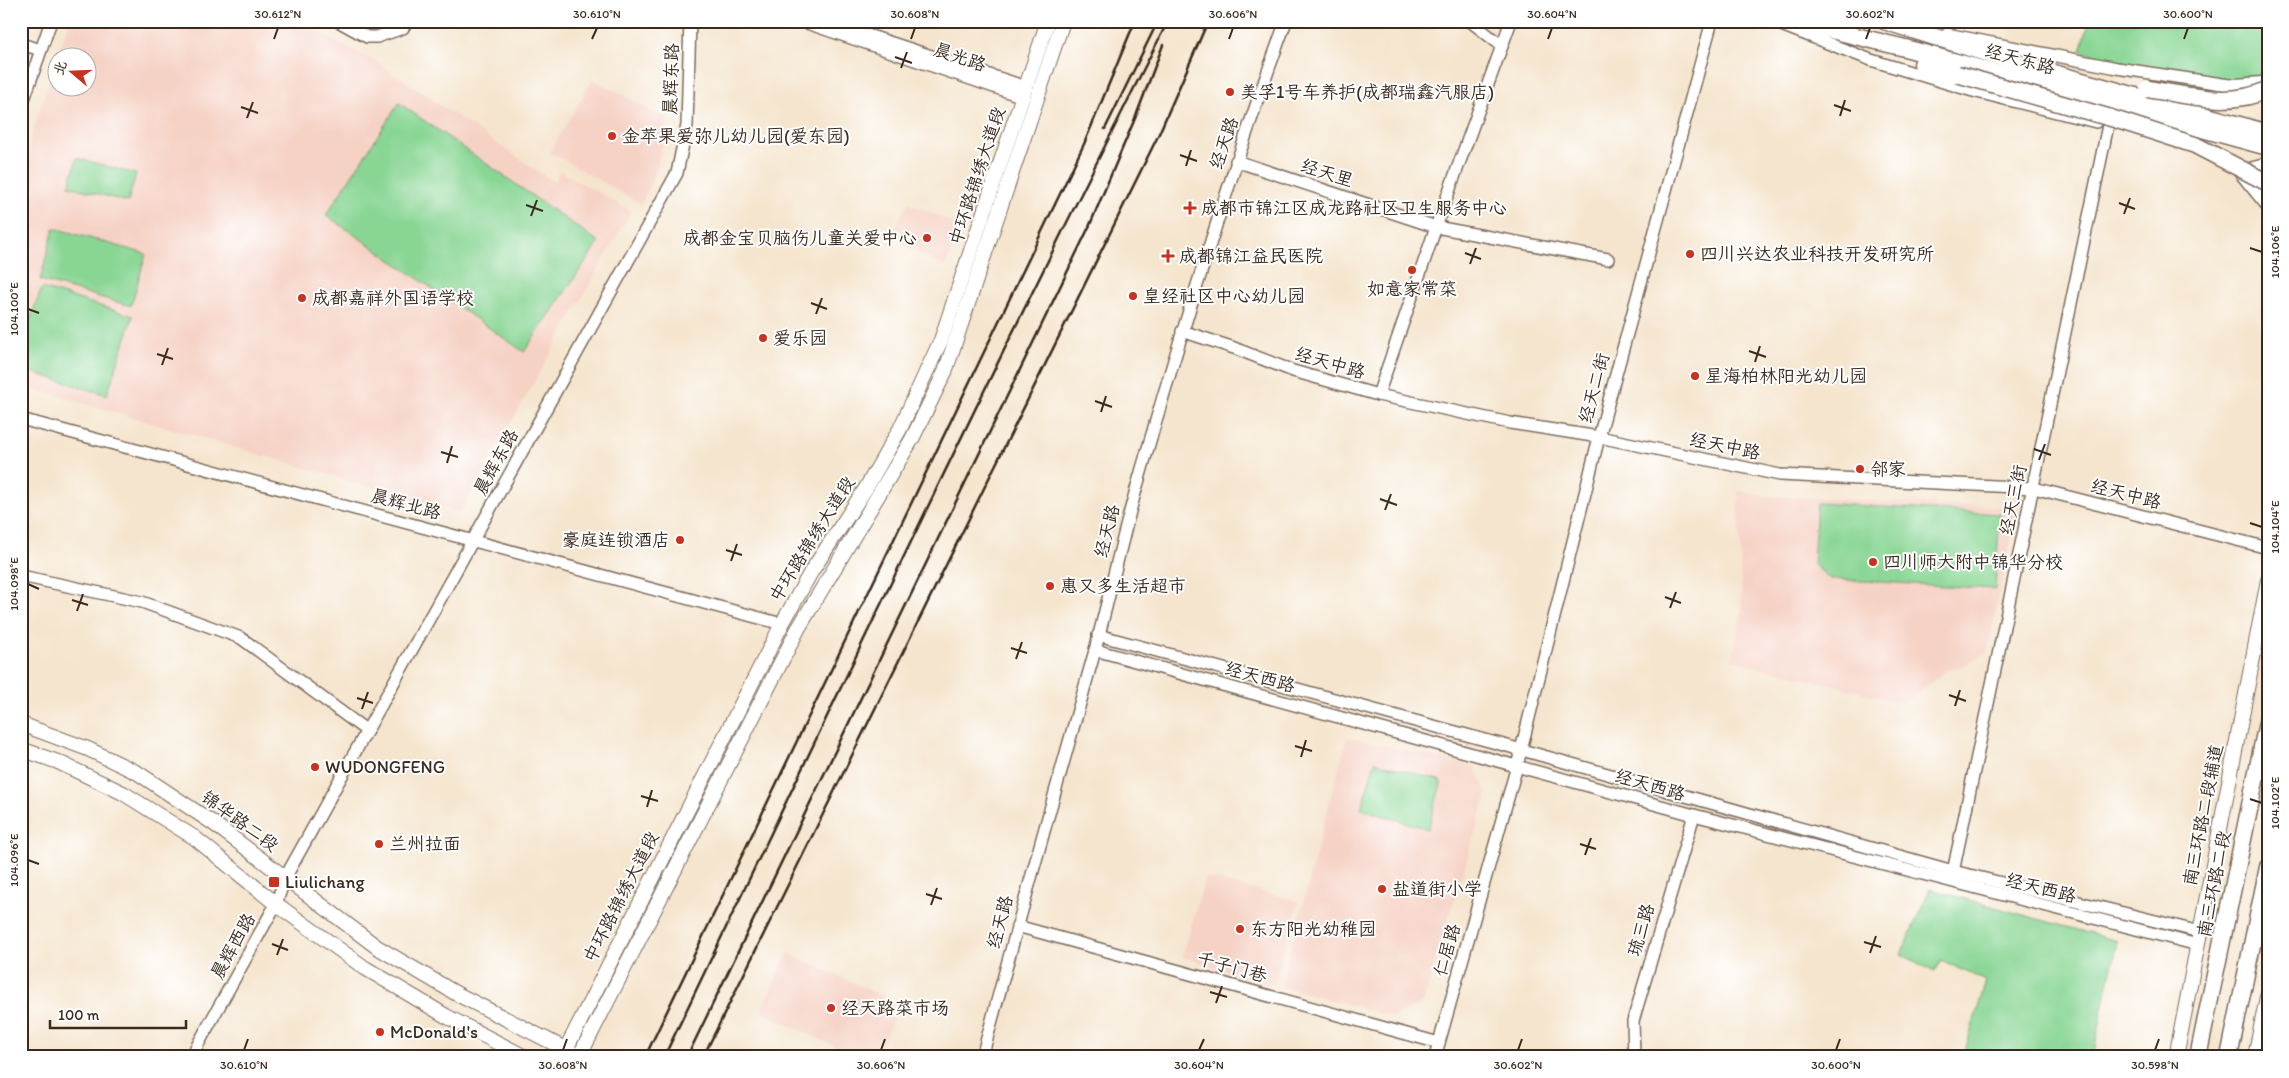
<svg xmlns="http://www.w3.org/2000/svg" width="2289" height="1078" font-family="Itim,'LXGW WenKai TC',sans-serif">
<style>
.built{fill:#f6d2c5;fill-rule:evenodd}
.green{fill:#89d694;stroke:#628059}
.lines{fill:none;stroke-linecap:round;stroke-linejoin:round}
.minor-casing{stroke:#7c6b5c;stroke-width:14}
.major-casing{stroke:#7c6b5c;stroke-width:16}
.highway-casing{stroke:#7c6b5c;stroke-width:19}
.minor{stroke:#fff;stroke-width:11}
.major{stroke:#fff;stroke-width:14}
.highway{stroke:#fff;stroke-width:16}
.rail{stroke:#3b2a1e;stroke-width:2.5}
.highway-bridge-casing{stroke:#7c6b5c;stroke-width:19;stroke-linecap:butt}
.highway-bridge{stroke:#fff;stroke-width:16}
.ticks{fill:none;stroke:#3b2a1e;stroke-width:2}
.poi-dot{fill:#c8321e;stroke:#fff;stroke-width:2}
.labels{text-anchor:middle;stroke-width:4;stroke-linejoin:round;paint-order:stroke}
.street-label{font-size:18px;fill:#3b2a1e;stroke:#fff}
.poi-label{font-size:18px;fill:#3b2a1e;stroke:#fff;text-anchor:start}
.neatline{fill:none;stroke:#3b2a1e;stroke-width:2}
.ticks-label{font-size:12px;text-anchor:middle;fill:#3b2a1e}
</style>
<rect width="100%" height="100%" fill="#fff"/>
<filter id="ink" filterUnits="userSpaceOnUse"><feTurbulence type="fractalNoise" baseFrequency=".02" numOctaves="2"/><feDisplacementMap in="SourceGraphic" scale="10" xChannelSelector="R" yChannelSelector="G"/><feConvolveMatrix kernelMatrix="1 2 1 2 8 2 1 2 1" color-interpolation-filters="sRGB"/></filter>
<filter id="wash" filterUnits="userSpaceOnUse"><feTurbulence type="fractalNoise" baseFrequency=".0096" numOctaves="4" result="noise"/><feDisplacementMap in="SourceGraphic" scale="20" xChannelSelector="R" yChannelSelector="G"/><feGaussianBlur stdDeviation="1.12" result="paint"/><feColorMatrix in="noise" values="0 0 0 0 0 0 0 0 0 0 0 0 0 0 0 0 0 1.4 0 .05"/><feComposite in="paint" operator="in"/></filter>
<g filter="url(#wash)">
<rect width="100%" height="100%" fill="#f5e5ce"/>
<g class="built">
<path d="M69 21H296L380 64 554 182 560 171 631 211 460 513 21 385V168ZM58 58H88V88H58Z"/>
<polygon points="593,79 667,119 656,173 641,204 550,152"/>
<polygon points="908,203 961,226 945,267 903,244 892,233"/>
<polygon points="1738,491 1767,496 2009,507 2016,515 1987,652 1963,666 1947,670 1904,703 1732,660 1742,609"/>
<polygon points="1347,737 1474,766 1487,793 1423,1003 1393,1017 1281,986"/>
<polygon points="1205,877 1299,901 1273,985 1182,957"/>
<polygon points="788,953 900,1004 876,1057 859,1057 761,1012"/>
</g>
<g class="green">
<polygon points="2089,21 2268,21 2268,102 2180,82 2081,51"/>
<polygon points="399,103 599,242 524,352 326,215"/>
<polygon points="77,158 136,174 128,202 69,186"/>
<polygon points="54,228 146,254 131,306 40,280"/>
<polygon points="42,288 133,316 107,395 21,369 21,316 30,319"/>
<polygon points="1817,503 2000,514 1995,589 1830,579 1813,564"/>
<polygon points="1375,762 1442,781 1428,829 1361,809"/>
<polygon points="1930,889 2117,941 2093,1057 1963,1057 1986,981 1941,960 1934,972 1901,954"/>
</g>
</g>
<g filter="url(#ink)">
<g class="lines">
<defs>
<g id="minor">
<polyline points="338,21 367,37 377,37 403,28 407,21"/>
<polyline points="801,21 1023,97"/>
<polyline points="1470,21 1502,46"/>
<polyline points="1771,21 1871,60 1973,91 2096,122"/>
<polyline points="852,30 1026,87"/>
<polyline points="1947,34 2117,68 2229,85 2268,82"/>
<polyline points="21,44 41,50"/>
<polyline points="21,108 51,21"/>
<polyline points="1236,161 1436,227 1608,259"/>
<polyline points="2237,169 2268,207"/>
<polyline points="2240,171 2263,165 2268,161"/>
<polyline points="1182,331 1234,348 1293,371 1378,395 1510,423 1599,437 1780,475 2034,488 2268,548"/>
<polyline points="1378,395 1436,227 1511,21"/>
<polyline points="21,419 782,624"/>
<polyline points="21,576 142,602 241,638 367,731"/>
<polyline points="1098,635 1522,750 1953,871 2200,932"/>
<polyline points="1095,650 1694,815 2198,945"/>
<polyline points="1952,877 2108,125"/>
<polyline points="1017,926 1439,1043"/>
<polyline points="191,1057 276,904 285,878 677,173 687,125 690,21"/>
<path d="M982 1057C1018 922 1056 788 1094 654 1109 598 1121 542 1137 486 1182 329 1230 174 1286 21"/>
<polyline points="1435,1057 1517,766 1599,437 1712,21"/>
<polyline points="1634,1057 1633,1021 1694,815"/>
</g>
<g id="major">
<polyline points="21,724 88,749 138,773 213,823 377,947 457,994 571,1052"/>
<polyline points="21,749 58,762 123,793 195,838 276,904 365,968 446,1016 525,1057"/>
<polyline points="562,1057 782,624 811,572 866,488 900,429 941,340 1048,21"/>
<polyline points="579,1057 798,629 912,439 945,372 1063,21"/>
<polyline points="2176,1057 2268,580"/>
<polyline points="2255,1057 2268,992"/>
</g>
<g id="highway">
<polyline points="1794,21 1905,48 2268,147"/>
<polyline points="1884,21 2021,64 2268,133"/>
<polyline points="1922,64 1957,74"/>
<polyline points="2198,1057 2268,718"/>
<polyline points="2229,1057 2268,867"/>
</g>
</defs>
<use href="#minor" class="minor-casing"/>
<use href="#major" class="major-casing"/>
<use href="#highway" class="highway-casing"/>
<use href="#minor" class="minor"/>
<use href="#major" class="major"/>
<use href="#highway" class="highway"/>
<g class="rail">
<polyline points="1105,129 1158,21"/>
<polyline points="645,1057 1084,144 1135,21"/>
<path d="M664 1057C830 711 994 363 1168 21"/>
<polyline points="687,1057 1089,227 1136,116 1163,45"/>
<polyline points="703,1057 1158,136 1208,21"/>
</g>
<defs>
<g id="highway-bridge">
<polyline points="1957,74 2111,118 2195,145 2268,183"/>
<path d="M2148 89C2185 95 2233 108 2268 89"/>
</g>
</defs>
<use href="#highway-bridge" class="highway-bridge-casing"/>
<use href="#highway-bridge" class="highway-bridge"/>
</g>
</g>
<path class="ticks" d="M274 39 278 28M592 39 597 28M911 39 915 28M1229 39 1233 28M1548 39 1552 28M1866 39 1870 28M2184 39 2188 28M895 57 912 63M901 68 907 52M1834 105 1851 111M241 107 258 113M1840 116 1845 100M247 118 253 102M1180 155 1197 161M1186 166 1191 150M2119 203 2135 209M526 205 543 211M2124 214 2130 198M531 216 537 200M2250 248 2262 252M1465 253 1481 259M1470 264 1476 248M811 303 827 309M28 309 39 313M816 314 822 298M1749 351 1766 357M157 354 173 359M1755 362 1760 346M162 365 168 348M1095 401 1112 407M1101 412 1106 396M2034 449 2051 455M441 452 458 457M2039 460 2045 444M447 463 452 446M1380 499 1397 505M1385 510 1391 494M2250 523 2262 527M726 550 742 555M731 561 737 544M28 584 39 589M1665 597 1681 603M72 600 88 605M1670 608 1676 592M77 611 83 594M1011 648 1027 653M1016 659 1022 642M1949 695 1966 701M357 698 373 703M1955 706 1960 690M362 709 368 692M1295 746 1312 751M1301 757 1306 740M641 796 658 801M2250 799 2262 803M647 807 652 790M1580 844 1596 849M1585 855 1591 838M28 860 39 864M926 894 942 899M931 905 937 888M1864 942 1881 947M272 944 288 950M1870 953 1876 936M277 955 283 939M1210 992 1227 997M1216 1003 1222 986M244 1050 248 1039M563 1050 567 1039M881 1050 885 1039M1199 1050 1204 1039M1518 1050 1522 1039M1836 1050 1840 1039M2155 1050 2159 1039"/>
<g class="poi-dot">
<circle cx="1230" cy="92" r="5"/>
<circle cx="612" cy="136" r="5"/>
<path d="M1187.5 200.5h5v5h5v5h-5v5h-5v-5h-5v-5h5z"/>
<circle cx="927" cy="238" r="5"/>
<circle cx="1690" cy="254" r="5"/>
<path d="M1165.5 248.5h5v5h5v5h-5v5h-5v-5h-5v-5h5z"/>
<circle cx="1412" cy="270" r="5"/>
<circle cx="1133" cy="296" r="5"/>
<circle cx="302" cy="298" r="5"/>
<circle cx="763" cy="338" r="5"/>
<circle cx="1695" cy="376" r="5"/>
<circle cx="1860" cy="469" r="5"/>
<circle cx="680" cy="540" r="5"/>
<circle cx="1873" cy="562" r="5"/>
<circle cx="1050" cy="586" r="5"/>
<circle cx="315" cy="767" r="5"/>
<circle cx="379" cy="844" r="5"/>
<rect x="268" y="876" width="12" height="12" rx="2.5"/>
<circle cx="1382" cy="889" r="5"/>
<circle cx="1240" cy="929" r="5"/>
<circle cx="831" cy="1008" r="5"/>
<circle cx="380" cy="1032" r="5"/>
</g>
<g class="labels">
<g class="street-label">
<text transform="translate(960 57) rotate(19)" y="6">晨光路</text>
<text transform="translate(2020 59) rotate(15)" y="6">经天东路</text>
<text transform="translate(671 79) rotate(-88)" y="6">晨辉东路</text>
<text transform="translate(1224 143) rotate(-71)" y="6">经天路</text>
<text transform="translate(1327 173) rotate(18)" y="6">经天里</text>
<text transform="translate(977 176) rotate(-72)" y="6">中环路锦绣大道段</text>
<text transform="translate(1330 363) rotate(16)" y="6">经天中路</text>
<text transform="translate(1594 388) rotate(-75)" y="6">经天二街</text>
<text transform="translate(1725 446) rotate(12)" y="6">经天中路</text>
<text transform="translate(496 462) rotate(-61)" y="6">晨辉东路</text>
<text transform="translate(2126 494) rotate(14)" y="6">经天中路</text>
<text transform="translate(2013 500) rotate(-78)" y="6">经天三街</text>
<text transform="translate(406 504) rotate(15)" y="6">晨辉北路</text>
<text transform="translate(1107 531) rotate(-76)" y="6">经天路</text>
<text transform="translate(812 539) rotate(-58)" y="6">中环路锦绣大道段</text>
<text transform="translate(1260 677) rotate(15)" y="6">经天西路</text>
<text transform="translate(1650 785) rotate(16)" y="6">经天西路</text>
<text transform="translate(2203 815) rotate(-79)" y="6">南三环路二段辅道</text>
<text transform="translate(240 821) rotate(36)" y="6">锦华路二段</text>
<text transform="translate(2214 884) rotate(-79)" y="6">南三环路二段</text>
<text transform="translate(2041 888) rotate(14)" y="6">经天西路</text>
<text transform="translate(621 897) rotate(-63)" y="6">中环路锦绣大道段</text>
<text transform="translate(1000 922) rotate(-75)" y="6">经天路</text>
<text transform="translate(1641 930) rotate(-74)" y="6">琉三路</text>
<text transform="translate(233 946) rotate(-61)" y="6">晨辉西路</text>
<text transform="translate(1447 950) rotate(-74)" y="6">仁居路</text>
<text transform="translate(1232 967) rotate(15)" y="6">千子门巷</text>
</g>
<g class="poi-label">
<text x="1240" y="98">美孚1号车养护(成都瑞鑫汽服店)</text>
<text x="622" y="142">金苹果爱弥儿幼儿园(爱东园)</text>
<text x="1201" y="214">成都市锦江区成龙路社区卫生服务中心</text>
<text x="917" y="244" text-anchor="end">成都金宝贝脑伤儿童关爱中心</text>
<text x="1700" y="260">四川兴达农业科技开发研究所</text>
<text x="1179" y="262">成都锦江益民医院</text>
<text x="1412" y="295" text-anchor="middle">如意家常菜</text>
<text x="1143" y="302">皇经社区中心幼儿园</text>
<text x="312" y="304">成都嘉祥外国语学校</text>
<text x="773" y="344">爱乐园</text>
<text x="1705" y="382">星海柏林阳光幼儿园</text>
<text x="1870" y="475">邻家</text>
<text x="670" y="546" text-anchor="end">豪庭连锁酒店</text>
<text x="1883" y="568">四川师大附中锦华分校</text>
<text x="1060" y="592">惠又多生活超市</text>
<text x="325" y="773">WUDONGFENG</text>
<text x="389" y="850">兰州拉面</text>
<text x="285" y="888">Liulichang</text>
<text x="1392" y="895">盐道街小学</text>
<text x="1250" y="935">东方阳光幼稚园</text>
<text x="841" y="1014">经天路菜市场</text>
<text x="390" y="1038">McDonald's</text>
</g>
</g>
<rect width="2289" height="1078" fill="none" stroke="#fff" stroke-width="55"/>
<g transform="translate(72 72) rotate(289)"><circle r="24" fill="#ffffff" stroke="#b1aaa5"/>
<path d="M0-4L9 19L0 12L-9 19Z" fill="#c8321e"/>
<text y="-8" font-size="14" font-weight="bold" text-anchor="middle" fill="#3b2a1e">北</text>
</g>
<path d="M50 1020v8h136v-8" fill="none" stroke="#3b2a1e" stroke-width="2.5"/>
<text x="58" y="1020" font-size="15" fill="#3b2a1e" stroke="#ffffff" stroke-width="4" paint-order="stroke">100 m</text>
<rect x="28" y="28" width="2234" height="1022" class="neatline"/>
<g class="ticks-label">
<text x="278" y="18">30.612°N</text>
<text x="597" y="18">30.610°N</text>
<text x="915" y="18">30.608°N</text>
<text x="1233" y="18">30.606°N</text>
<text x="1552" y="18">30.604°N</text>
<text x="1870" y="18">30.602°N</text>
<text x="2188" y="18">30.600°N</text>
<text transform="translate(2275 252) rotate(-90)" y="4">104.106°E</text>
<text transform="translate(14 309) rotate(-90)" y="4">104.100°E</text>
<text transform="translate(2275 527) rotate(-90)" y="4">104.104°E</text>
<text transform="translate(14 584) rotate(-90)" y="4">104.098°E</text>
<text transform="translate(2275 803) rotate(-90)" y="4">104.102°E</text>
<text transform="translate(14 860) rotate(-90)" y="4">104.096°E</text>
<text x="244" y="1069">30.610°N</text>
<text x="563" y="1069">30.608°N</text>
<text x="881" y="1069">30.606°N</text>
<text x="1199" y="1069">30.604°N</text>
<text x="1518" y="1069">30.602°N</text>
<text x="1836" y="1069">30.600°N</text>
<text x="2155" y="1069">30.598°N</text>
</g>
</svg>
